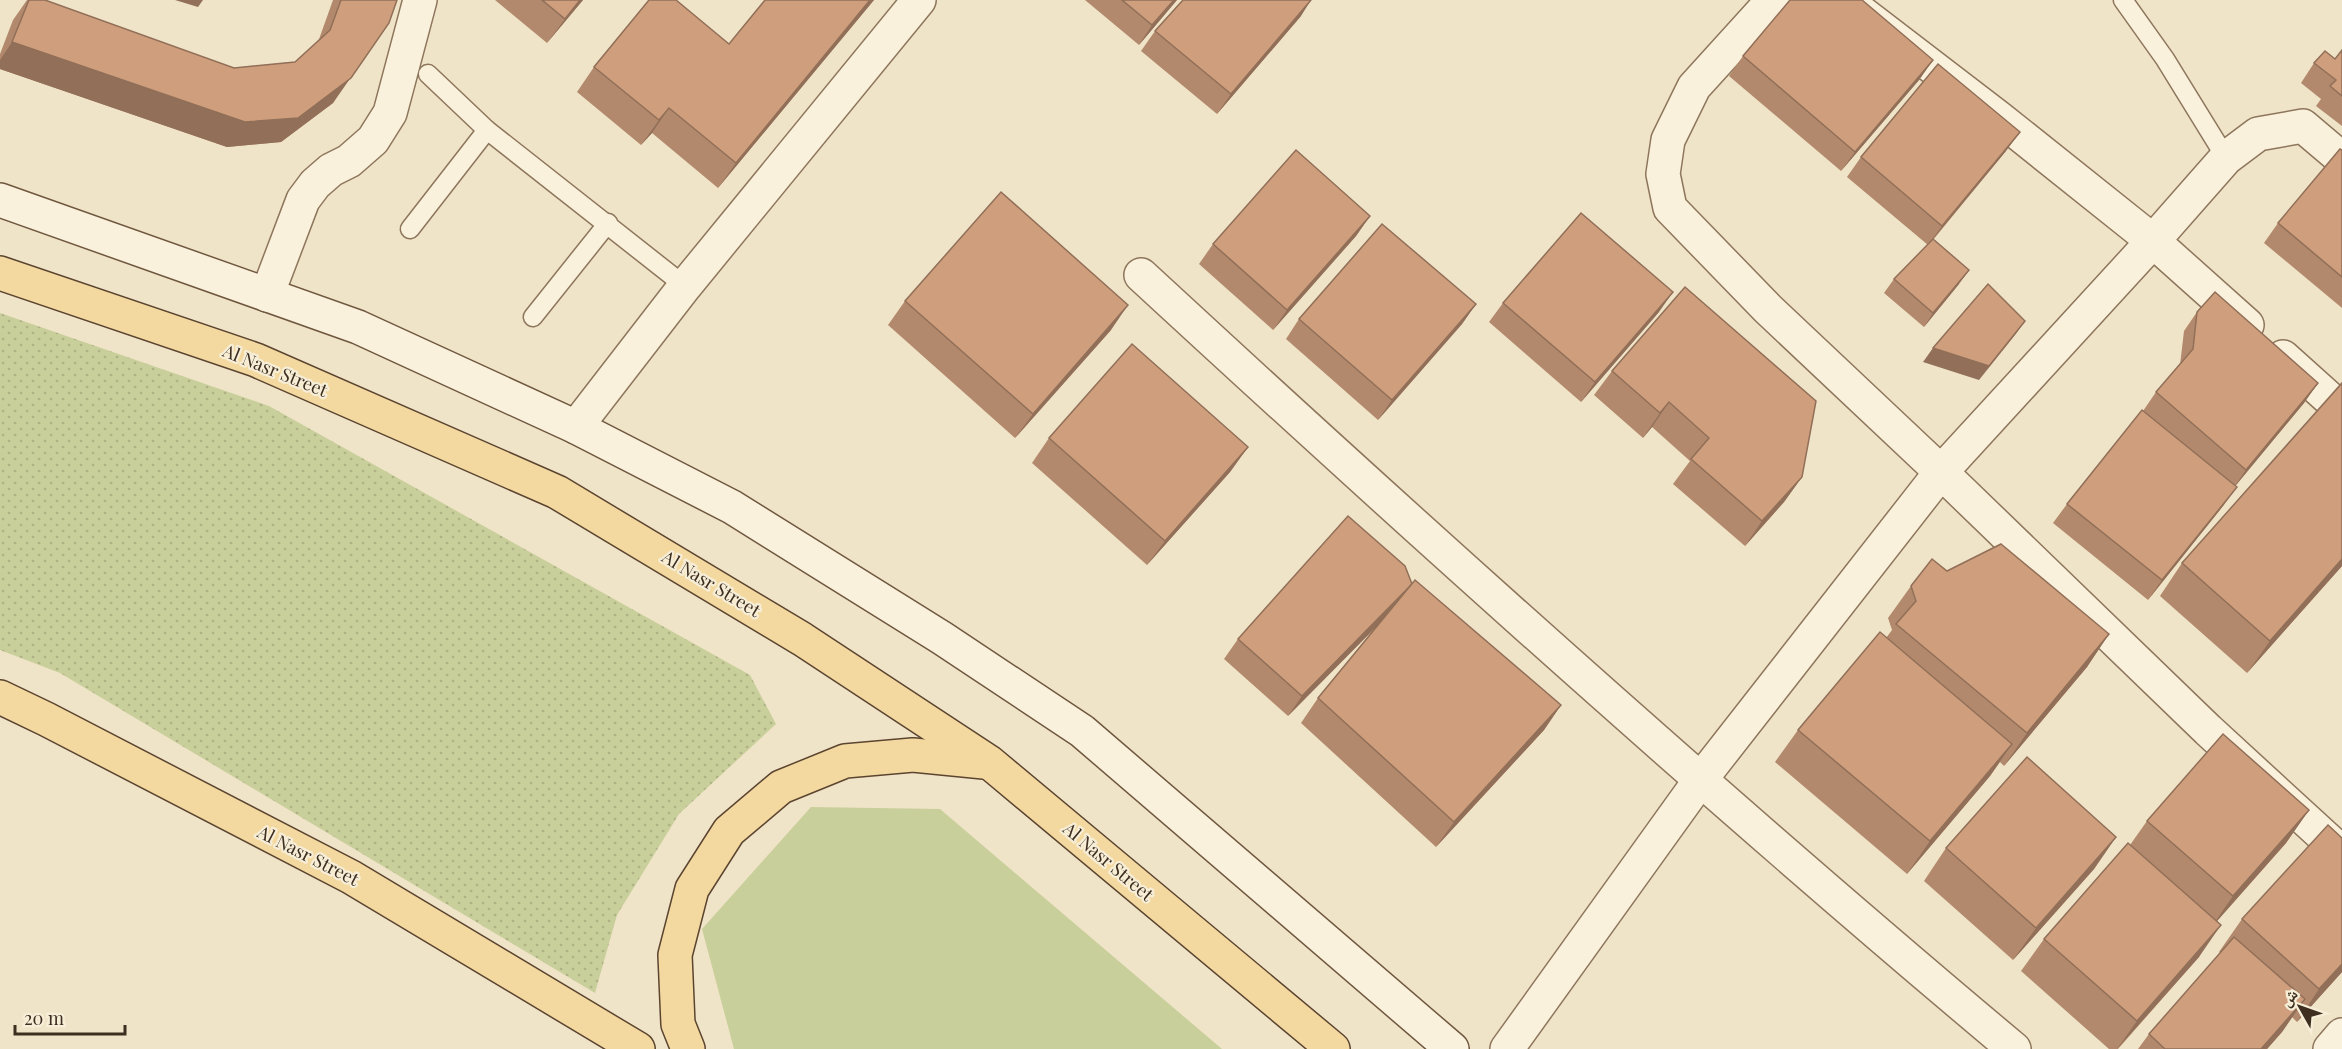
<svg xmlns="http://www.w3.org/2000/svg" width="2342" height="1049" font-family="'Playfair Display','Noto Naskh Arabic',serif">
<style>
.green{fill:#c9cf9b}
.park{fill:url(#park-dots)}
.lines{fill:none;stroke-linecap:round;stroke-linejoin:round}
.lane-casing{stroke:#8d765c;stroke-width:21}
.street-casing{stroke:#8d765c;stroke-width:36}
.secondary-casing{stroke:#6f573f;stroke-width:36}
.primary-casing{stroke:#5b4430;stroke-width:36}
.lane{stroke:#faf1dc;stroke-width:18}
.street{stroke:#faf1dc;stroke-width:33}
.secondary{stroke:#faf1dc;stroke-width:33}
.primary{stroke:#f3d9a0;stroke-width:33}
.wall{fill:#b2896c}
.shaded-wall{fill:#916f58}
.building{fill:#cf9f7d;stroke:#916f58;stroke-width:1.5}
.labels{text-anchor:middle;stroke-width:4.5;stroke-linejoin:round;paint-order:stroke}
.street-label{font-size:18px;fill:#3d2e20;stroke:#f7eed8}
</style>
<defs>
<pattern id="park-dots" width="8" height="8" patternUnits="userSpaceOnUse" patternTransform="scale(1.5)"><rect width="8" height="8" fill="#c9cf9b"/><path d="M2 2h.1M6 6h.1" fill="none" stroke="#aeb285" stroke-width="1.8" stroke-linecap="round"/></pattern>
</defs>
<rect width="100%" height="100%" fill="#f0e4c8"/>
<polygon class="green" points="811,807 940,809 1222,1049 734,1049 702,929"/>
<polygon class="park" points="0,313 269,406 750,675 776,724 679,814 617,915 595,993 60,673 0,650"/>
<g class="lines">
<defs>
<g id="lane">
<polyline points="2123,0 2165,59 2226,158"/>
<polyline points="428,74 487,130 685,286"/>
<polyline points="410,229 487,130"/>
<polyline points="533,317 608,223"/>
</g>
<g id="street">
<polyline points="1773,0 1694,87 1668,140 1663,174 1670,208 1768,309 1941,472 2208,730 2342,853"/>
<polyline points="1845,0 1999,118 2153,241 2247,325"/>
<path d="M1141 275C1426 538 1716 799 2014 1049"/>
<polyline points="267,295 303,200 315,184 331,170 349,161 373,140 390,113 420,0"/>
<polyline points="2283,357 2342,410"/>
<polyline points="576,427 685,286 919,0"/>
<polyline points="1507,1049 1701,779 1941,472 2153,241 2226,158 2258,134 2303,126 2342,159"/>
<polyline points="2330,1049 2342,1035"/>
</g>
<polyline id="secondary" points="0,200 358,327 576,427 732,507 942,638 1082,731 1452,1049"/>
<g id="primary">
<polyline points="0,273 256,360 557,492 802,639 989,762 1333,1049"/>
<polyline points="0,697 46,719 351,877 638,1049"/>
<polyline points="688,1049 678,1024 675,955 692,889 729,831 781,787 845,761 913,755 984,762"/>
</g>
</defs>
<use href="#lane" class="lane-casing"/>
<use href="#street" class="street-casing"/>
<use href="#secondary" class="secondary-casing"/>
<use href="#primary" class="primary-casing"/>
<use href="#lane" class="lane"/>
<use href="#street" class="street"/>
<use href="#secondary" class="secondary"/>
<use href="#primary" class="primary"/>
</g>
<g class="wall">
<polygon points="27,0 45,0 234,68 295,62 318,42 333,0 397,0 333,103 281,142 227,147 0,69 0,54 13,20"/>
<polygon points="495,0 583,0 547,43"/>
<polygon points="765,0 874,0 718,188 652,133 641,145 577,92 594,67 729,44"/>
<polygon points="1085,0 1177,0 1139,45"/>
<polygon points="1301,16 1217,114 1141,51 1155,31"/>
<polygon points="2342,50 2342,126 2316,106 2321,99 2301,83 2314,63 2335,59"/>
<polygon points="1743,56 1933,60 1919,80 1841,171 1729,76"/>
<polygon points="2342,150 2342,308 2264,243 2278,223"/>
<polygon points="2006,151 1933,240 1959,284 1924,327 1884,293 1894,279 1928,245 1847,177 1861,157"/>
<polygon points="1370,216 1356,236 1273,330 1199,264 1213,244"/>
<polygon points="905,301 1111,330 1015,438 888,325"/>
<polygon points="1503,303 1659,312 1581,402 1489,322"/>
<polygon points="1476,304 1462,324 1378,420 1286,339 1299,319"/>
<polygon points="2197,312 2318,383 2304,403 2236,485 2223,506 2148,600 2053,523 2067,504 2143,411 2156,392 2180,365 2184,331"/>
<polygon points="1612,371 1802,477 1784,502 1745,546 1673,484 1690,461 1652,427 1643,438 1594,395"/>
<polygon points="1049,438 1248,447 1230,472 1147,565 1032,463"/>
<polygon points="2182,563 2342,566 2247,673 2160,596"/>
<polygon points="1947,571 2109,634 2087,667 2004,766 2000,762 1990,776 1907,874 1775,762 1798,730 1886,638 1892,630 1888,618 1911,586"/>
<polygon points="1412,584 1561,705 1544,730 1436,847 1301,723 1318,698 1379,623 1288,716 1224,659 1238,639"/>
<polygon points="2309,810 2286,843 2217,921 2199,957 2118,1049 2109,1049 2021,971 2044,939 2130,845 2147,821"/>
<polygon points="2116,837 2094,869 2013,960 1924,881 1946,848"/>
<polygon points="2342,838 2342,972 2297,1022 2292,1017 2282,1032 2267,1049 2138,1049 2149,1034 2220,953 2219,952 2242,919"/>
</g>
<g class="shaded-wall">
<polygon points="175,0 203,0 198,7"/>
<polygon points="580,0 583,0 547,43 565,19"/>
<polygon points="870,0 874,0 718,188 736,163"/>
<polygon points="1174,0 1177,0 1139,45 1152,25"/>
<polygon points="1311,0 1301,16 1217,114 1231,94"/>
<polygon points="389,23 333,103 281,142 227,147 0,69 0,60 12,42 298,118"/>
<polygon points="1933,60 1919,80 1841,171 1855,152"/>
<polygon points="669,108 652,133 641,145 659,120"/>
<polygon points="2020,132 2006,151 1928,245 1942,226"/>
<polygon points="1370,216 1356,236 1273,330 1287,310"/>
<polygon points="1969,270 1959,284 1924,327 1933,313"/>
<polygon points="1673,292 1659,312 1581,402 1595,382"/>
<polygon points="1476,304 1462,324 1378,420 1392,400"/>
<polygon points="1128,305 1111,330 1015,438 1033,414"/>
<polygon points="2025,321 2015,335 1979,380 1923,362 1933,348"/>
<polygon points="2318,383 2304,403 2232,490 2246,470"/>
<polygon points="1669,402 1652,427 1643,438 1660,413"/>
<polygon points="1248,447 1230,472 1147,565 1165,541"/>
<polygon points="1802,477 1784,502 1745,546 1762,521"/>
<polygon points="2237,487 2223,506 2148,600 2162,580"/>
<polygon points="2342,559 2342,566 2247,673 2270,641"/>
<polygon points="1412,585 1398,605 1288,716 1302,696"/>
<polygon points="2109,634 2087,667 2004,766 2027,733"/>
<polygon points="1561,705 1544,730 1436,847 1454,822"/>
<polygon points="2012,744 1990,776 1907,874 1930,841"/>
<polygon points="2309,810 2286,843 2210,929 2233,896"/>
<polygon points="2116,837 2094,869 2013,960 2036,928"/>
<polygon points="2221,925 2199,957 2117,1049 2137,1021"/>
<polygon points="2342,964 2342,972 2297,1022 2319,989"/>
<polygon points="2305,999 2282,1032 2267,1049 2261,1049"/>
</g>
<g class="building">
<polygon points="29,0 45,0 234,68 295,62 330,30 341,0 397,0 389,23 351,78 298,118 245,122 12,42"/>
<polygon points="542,0 580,0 565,19"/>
<polygon points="649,0 676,0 729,44 765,0 870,0 736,163 669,108 659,120 594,67"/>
<polygon points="1122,0 1174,0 1152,25"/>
<polygon points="1183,0 1311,0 1231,94 1155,31"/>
<polygon points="1790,0 1862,0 1933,60 1855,152 1743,56"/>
<polygon points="2342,50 2342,96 2330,86 2336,80 2314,63 2325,51 2335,59"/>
<polygon points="1938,64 2020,132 1942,226 1861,157"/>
<polygon points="2340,149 2342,150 2342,277 2278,223"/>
<polygon points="1296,150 1370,216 1287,310 1213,244"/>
<polygon points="1001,192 1128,305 1033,414 905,301"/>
<polygon points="1581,213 1673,292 1595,382 1503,303"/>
<polygon points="1382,224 1476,304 1392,400 1299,319"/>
<polygon points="1933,239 1969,270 1933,313 1894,279"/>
<polygon points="1988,284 2025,321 1989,366 1933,348"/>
<polygon points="1685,287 1816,401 1802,477 1762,521 1691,459 1709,438 1669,402 1660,413 1612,371"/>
<polygon points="2215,292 2318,383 2246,470 2156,392 2193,349 2197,312"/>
<polygon points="1132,344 1248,447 1165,541 1049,438"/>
<polygon points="2342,383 2342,559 2270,641 2182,563"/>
<polygon points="2142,410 2237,487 2162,580 2067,504"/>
<polygon points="1348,516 1405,566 1412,584 1302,696 1238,639"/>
<polygon points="2001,544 2109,634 2027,733 1896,624 1916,601 1911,586 1932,559 1947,571"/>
<polygon points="1415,580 1561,705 1454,822 1318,698"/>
<polygon points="1880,632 2012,744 1930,841 1798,730"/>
<polygon points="2223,734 2309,810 2233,896 2147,821"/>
<polygon points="2027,757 2116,837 2036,928 1946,848"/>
<polygon points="2328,825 2342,838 2342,964 2319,989 2242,919"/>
<polygon points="2128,843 2221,925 2137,1021 2044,939"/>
<polygon points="2234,937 2305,999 2261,1049 2165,1049 2149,1034"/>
</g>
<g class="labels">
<g class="street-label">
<text transform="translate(275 371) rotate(22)" y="6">Al Nasr Street</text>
<text transform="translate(711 584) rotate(31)" y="6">Al Nasr Street</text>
<text transform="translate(308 856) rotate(27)" y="6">Al Nasr Street</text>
<text transform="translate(1108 862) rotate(40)" y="6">Al Nasr Street</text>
</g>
</g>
<g transform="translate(2300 1007) rotate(310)" stroke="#f7eed8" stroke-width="4.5" paint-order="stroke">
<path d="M0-4.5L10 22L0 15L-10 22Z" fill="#3d2e20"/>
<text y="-9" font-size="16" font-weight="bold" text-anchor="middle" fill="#3d2e20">ش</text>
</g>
<path d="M15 1025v9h110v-9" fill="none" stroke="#3d2e20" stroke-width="3"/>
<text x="24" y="1025" font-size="18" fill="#3d2e20" stroke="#f7eed8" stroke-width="4.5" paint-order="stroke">20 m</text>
</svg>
